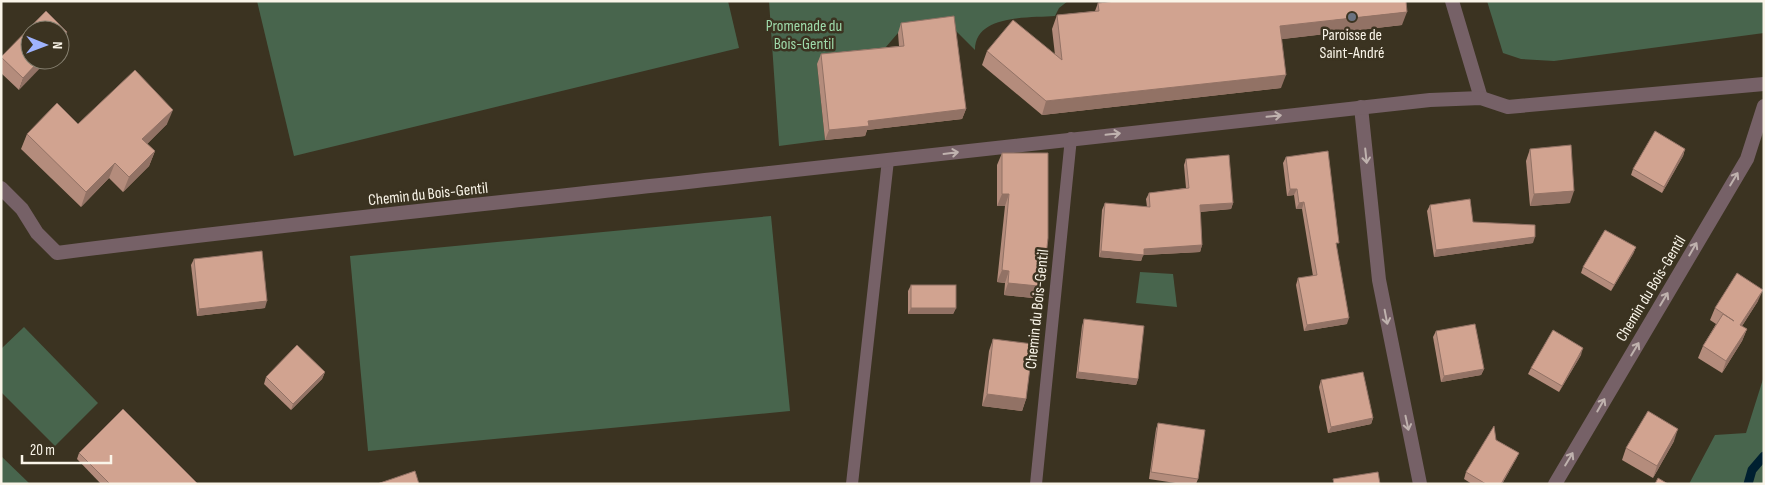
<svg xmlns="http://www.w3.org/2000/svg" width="1765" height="485" font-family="'Sofia Sans Condensed',sans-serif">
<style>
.green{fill:#48654d}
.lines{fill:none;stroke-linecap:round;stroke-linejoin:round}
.stream{stroke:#002030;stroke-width:9}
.service{stroke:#766167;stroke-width:12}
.minor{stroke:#766167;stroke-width:14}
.wall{fill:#b48c7c}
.shaded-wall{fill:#927265}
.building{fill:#d1a390;stroke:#927265}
.oneway{stroke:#bfb2ae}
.worship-dot{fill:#6b7280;stroke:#3b3321;stroke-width:2}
.labels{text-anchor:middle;stroke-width:5;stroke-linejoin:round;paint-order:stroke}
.park-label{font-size:16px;fill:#9fdbab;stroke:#3b3321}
.poi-label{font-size:16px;fill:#faf5e9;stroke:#3b3321}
.street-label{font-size:16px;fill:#faf5e9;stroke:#3b3321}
</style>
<rect width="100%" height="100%" fill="#3b3321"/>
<g class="green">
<polygon points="257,1 728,1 739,48 294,156"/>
<path d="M769 1H1068L1059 8 1055 16C1029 18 975 14 975 50L951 26 898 33 879 55 817 64 825 140 779 146Z"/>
<polygon points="1487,1 1764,1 1764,33 1554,61 1521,59 1503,53"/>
<polygon points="771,216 790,411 368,451 350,256"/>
<polygon points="1140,272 1173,274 1177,307 1136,303"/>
<polygon points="24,327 98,403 55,446 1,392 1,349"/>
<polygon points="1764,376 1764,484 1689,484 1715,435 1746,433"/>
<polygon points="1,456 30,484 1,484"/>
</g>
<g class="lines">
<polyline class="stream" points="1748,484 1752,470 1764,456"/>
<g class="service">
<polyline points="852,484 888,160"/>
<polyline points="1036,484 1071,138"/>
</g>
<g class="minor">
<polyline points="1452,1 1481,98"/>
<polyline points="1361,107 1379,280 1420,484"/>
<path d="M1 188 22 209 37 233 57 253C282 224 508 202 733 177 966 152 1198 124 1430 100L1481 98 1508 107 1764 84"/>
<polyline points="1555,484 1747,159 1764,106"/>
</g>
</g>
<g class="wall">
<polygon points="1098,3 1402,25 1282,39 1281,88 1042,115 982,65 987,51 1055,55 1052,29 1057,15 1095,11"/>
<polygon points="901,23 966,109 962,119 867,130 865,136 825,140 817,64 821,54 899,46 898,33"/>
<polygon points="63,44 30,60 19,90 1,73 1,57"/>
<polygon points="78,124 167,124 147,144 155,151 149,166 123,192 109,178 81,207 21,149 27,134"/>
<polygon points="1530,149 1570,203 1530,206 1526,161"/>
<polygon points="1685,149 1683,156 1662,193 1631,175 1633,169"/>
<polygon points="1002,153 1040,286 1038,286 1033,298 1004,295 1005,283 997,282 1005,206 997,206 997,165"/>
<polygon points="1286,157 1337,249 1347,324 1304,331 1296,285 1298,278 1313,276 1302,209 1296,209 1294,195 1287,196 1283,163"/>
<polygon points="1186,159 1233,203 1231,209 1200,212 1202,245 1200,252 1143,255 1141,261 1099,257 1102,210 1105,203 1147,207 1146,199 1149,193 1186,188 1184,165"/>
<polygon points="1430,205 1473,222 1533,243 1434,257 1427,211"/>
<polygon points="1636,247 1633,254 1611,291 1581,273 1583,267"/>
<polygon points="194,259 265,308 197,316 191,265"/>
<polygon points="911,285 956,308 953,314 908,314 908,291"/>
<polygon points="1758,301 1742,326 1747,329 1742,341 1722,373 1698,358 1703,346 1716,324 1710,320 1715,308"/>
<polygon points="1084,319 1138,379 1136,385 1076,378 1082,326"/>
<polygon points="1436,331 1484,369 1481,375 1441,382 1433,337"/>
<polygon points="993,339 1026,399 1022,411 982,406 989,351"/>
<polygon points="1581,355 1559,392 1528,374 1531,368"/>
<polygon points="325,372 322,379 291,410 264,384 266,377"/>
<polygon points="1321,380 1373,418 1371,424 1328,433 1319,387"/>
<polygon points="1158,423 1198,479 1196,484 1182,484 1149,479 1156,429"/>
<polygon points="1496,440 1519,453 1516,459 1502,484 1472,484 1464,479 1466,472"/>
<polygon points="1674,441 1653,478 1622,460 1626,448"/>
<polygon points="79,453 198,484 101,484 77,459"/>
</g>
<g class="shaded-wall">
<polygon points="1407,12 1402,25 1275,40 1280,26"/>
<polygon points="67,32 63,44 60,47 60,40"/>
<polygon points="40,60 48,60 19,90 23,78"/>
<polygon points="1286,75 1281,88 1042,115 1046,101"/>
<polygon points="966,109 962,119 867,130 865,136 825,140 829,130 868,121"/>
<polygon points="173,110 167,124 137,154 142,139"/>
<polygon points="1685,149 1683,156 1662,193 1664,187"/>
<polygon points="155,151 149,166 123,192 129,177"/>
<polygon points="115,163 109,178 81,207 86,192"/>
<polygon points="1290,189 1297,189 1294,195 1287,196"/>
<polygon points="1574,191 1570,203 1530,206 1534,194"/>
<polygon points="1002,194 1009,194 1005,206 997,206"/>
<polygon points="1304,202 1302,209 1296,209 1299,203"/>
<polygon points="1233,203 1231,209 1198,212 1200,205"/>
<polygon points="1535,237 1533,243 1434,257 1436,250"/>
<polygon points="1202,245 1200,252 1143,255 1141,261 1099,257 1101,251"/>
<polygon points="1636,247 1633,254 1611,291 1614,285"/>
<polygon points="1002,270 1009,271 1005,283 997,282"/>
<polygon points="1039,274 1044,275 1040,286 1038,286 1033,298 1004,295 1008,283"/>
<polygon points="1763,290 1758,301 1735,337 1740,325"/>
<polygon points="267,301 265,308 197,316 199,309"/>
<polygon points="911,308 956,308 953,314 908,314"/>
<polygon points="1349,318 1347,324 1304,331 1307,325"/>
<polygon points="1747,329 1742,341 1722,373 1726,361"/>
<polygon points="1583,348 1581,355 1559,392 1562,386"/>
<polygon points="1484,369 1481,375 1441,382 1444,376"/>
<polygon points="325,372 322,379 291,410 293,404"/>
<polygon points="1078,372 1138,379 1136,385 1076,378"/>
<polygon points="987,394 1026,399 1022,411 982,406"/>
<polygon points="1373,418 1371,424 1328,433 1331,427"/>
<polygon points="1678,429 1674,441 1653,478 1657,466"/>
<polygon points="1519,453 1516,459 1502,484 1501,484"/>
</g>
<g class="building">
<polygon points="1116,1 1406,1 1407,12 1280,26 1286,75 1046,101 987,51 1013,20 1062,60 1057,15 1099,11 1098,3"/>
<polygon points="46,11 67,32 60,40 60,30 30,30 30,60 40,60 23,78 1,57"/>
<polygon points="954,16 966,109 868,121 869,126 829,130 821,54 904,46 901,23"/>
<polygon points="135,70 173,110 142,139 155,151 129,177 115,163 86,192 27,134 57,103 78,124"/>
<polygon points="1655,131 1685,149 1664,187 1633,169"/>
<polygon points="1571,145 1574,191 1534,194 1530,149"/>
<polygon points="1328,151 1339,243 1336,243 1349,318 1307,325 1298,278 1317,275 1304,202 1299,203 1297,189 1290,189 1286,157"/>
<polygon points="1002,153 1048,153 1048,238 1044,275 1039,274 1038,286 1008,283 1009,271 1002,270 1009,194 1002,194"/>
<polygon points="1229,155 1233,203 1200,205 1202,245 1144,249 1144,255 1101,251 1105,203 1150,207 1149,193 1189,188 1186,159"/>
<polygon points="1470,199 1473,222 1535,225 1535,237 1436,250 1430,205"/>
<polygon points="1605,230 1636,247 1614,285 1583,267"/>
<polygon points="262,251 267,301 199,309 194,259"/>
<polygon points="1737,273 1763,290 1740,325 1747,329 1726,361 1703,346 1723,314 1734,321 1715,308"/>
<rect x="911" y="285" width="45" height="23"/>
<polygon points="1084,319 1144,326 1138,379 1078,372"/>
<polygon points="1475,324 1484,369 1444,376 1436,331"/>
<polygon points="1553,330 1583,348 1562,386 1531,368"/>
<polygon points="993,339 1033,344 1026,399 987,394"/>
<polygon points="297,345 325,372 293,404 266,377"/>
<polygon points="1363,372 1373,418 1331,427 1321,380"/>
<polygon points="123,409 198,484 110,484 79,453"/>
<polygon points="1648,411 1678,429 1657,466 1626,448"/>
<polygon points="1158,423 1205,430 1198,479 1151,472"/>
<polygon points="1494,426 1496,440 1519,453 1501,484 1486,484 1466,472"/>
<polygon points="415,471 419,484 377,484"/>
<polygon points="1378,472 1380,484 1334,484 1333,479"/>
<polygon points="1658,478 1668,484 1655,484"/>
</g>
<defs><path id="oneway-shaft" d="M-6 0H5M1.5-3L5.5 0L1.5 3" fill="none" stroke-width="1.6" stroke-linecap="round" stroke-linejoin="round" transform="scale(1.25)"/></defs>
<g class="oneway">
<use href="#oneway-shaft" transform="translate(1274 116) rotate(-6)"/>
<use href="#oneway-shaft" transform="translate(1113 134) rotate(-6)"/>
<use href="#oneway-shaft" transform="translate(951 153) rotate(-7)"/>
<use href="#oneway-shaft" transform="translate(1366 156) rotate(84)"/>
<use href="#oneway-shaft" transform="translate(1734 179) rotate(-59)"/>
<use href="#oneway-shaft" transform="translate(1693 249) rotate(-60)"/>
<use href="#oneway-shaft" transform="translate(1664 299) rotate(-59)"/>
<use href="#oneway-shaft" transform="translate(1386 317) rotate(79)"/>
<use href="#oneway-shaft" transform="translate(1635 349) rotate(-59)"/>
<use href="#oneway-shaft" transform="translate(1601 405) rotate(-60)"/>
<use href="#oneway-shaft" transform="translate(1407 423) rotate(78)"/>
<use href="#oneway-shaft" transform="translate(1569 459) rotate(-59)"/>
</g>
<circle class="worship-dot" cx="1352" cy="17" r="5"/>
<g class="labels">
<g class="park-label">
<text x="804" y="31">Promenade du<tspan x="804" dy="18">Bois-Gentil</tspan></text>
</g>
<g class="poi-label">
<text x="1352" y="40">Paroisse de<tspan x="1352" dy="18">Saint-André</tspan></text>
</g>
<g class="street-label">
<text transform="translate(428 193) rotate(-6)" y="6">Chemin du Bois-Gentil</text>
<text transform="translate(1650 288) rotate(-59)" y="6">Chemin du Bois-Gentil</text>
<text transform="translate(1036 309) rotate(-84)" y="6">Chemin du Bois-Gentil</text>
</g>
</g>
<rect width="1765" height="485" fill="none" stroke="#faf5e9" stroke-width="5"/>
<g transform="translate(45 45) rotate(91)"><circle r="24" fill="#3b3321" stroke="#878171"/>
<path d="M0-4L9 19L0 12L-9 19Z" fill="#9fb3fd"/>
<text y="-8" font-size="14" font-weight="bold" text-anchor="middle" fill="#faf5e9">N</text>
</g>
<path d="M22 455v8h89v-8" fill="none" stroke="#faf5e9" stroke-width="2.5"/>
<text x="30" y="455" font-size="15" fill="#faf5e9" stroke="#3b3321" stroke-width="4" paint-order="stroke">20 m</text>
</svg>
